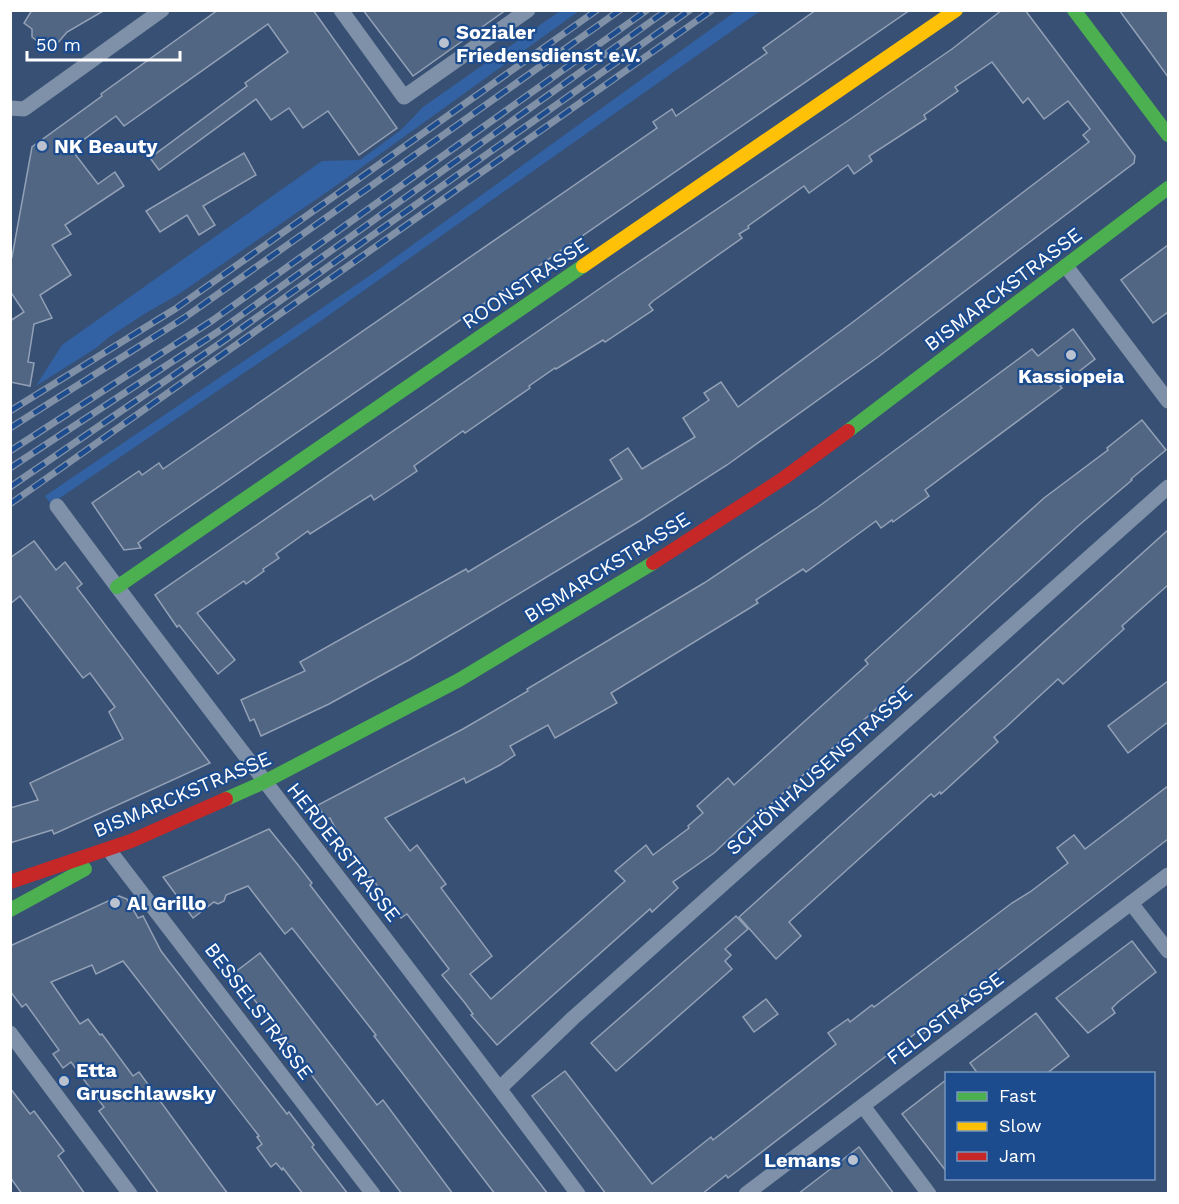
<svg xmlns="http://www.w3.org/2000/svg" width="1179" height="1204" font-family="'Work Sans',sans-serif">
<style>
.green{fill:#3262a4}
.building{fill:#516683;stroke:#93a1b6;stroke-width:1.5}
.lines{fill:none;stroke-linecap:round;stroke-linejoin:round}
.street{stroke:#7e91a8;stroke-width:15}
.fast{stroke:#4caf50;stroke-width:14}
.slow{stroke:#ffc107;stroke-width:14}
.jam{stroke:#c62828;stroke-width:14}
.rail-casing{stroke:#7f90a7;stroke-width:7}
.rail{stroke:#1d4c8e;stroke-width:4.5;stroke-dasharray:14;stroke-linecap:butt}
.poi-dot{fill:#b9c2ce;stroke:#1d4c8e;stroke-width:2}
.labels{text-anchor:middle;stroke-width:4.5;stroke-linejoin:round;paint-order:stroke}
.poi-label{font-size:20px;font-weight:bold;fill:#fff;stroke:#1d4c8e;text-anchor:start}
.street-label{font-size:20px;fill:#fff;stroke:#1d4c8e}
</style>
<rect width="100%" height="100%" fill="#375074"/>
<g class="green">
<polygon points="560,11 579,11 337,185 179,294 146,313 109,337 96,348 36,386 62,345 322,161 360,160 401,130 423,107"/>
<polygon points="736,11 760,11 322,320 51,504 45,496 375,272"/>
</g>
<g class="building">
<polygon points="32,10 105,10 67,32 56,45 49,40 41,44 32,37 32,29 24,23"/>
<polygon points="218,10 313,10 397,128 359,155 328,111 303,128 289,108 271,120 256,99 159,170 150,158 247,86 245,83 288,52 268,24 124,126 116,116 71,149 98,184 115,172 124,186 65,225 71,234 52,245 71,275 40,295 52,318 34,324 28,362 34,363 30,386 10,382 10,321 24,312 10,291 10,257 12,257 32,147 102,96 101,94"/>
<polygon points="363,10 506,10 413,76"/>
<polygon points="816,10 910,10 160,527 138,543 141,548 124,550 92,503 139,471 142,475 159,463 163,469 657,128 653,122 672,109 676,116 767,53 763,48"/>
<polygon points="1002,10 1025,10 1135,156 1134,163 878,357 727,465 641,520 409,660 329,704 261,736 254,719 250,721 241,700 305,671 300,662 466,569 468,572 622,479 610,460 628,448 642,469 695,437 683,418 709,400 704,393 721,382 738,407 853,322 1089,142 1083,135 1090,129 1068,101 1044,119 1028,98 1023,103 992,62 955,87 958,91 924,115 926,119 869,156 872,161 854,174 848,165 809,193 804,186 748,226 749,228 739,234 742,238 653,301 649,305 653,310 605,342 603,340 556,369 555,368 529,386 530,388 465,433 463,431 414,466 417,471 374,500 371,495 310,534 308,531 276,554 279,558 263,569 264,571 246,584 244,581 197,613 235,660 218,674 179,625 177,627 155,595 618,276 846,122 952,49"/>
<polygon points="1119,10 1168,10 1168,77 1150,52"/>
<polygon points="244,153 256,175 203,206 215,225 199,235 187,215 160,232 146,211"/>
<polygon points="1168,245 1168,312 1153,323 1121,280"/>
<polygon points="1073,329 1095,359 1060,386 1062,388 925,490 929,496 893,522 892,520 881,528 876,521 806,572 803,569 756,600 758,603 611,693 617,703 555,738 548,725 510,746 515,755 500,765 466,783 464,778 385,818 410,851 417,845 446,884 441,888 492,956 470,974 491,999 625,881 615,871 646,845 653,855 689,828 688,826 703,813 697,806 728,778 734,785 868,664 865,660 937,595 1044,498 1108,450 1107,448 1142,420 1166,450 1131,479 1132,480 1078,526 760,814 758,812 714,853 673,882 678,888 652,912 650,909 497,1045 471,1015 473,1014 465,1003 442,975 449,969 407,914 401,918 371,877 369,878 360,866 362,865 342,841 330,818 326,820 318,805 463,729 528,691 527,689 704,583 818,507 1032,349 1038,356"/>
<polygon points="1168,530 1168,585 1122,626 1124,629 1063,684 1058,679 1005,728 994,737 998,742 941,794 940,792 934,797 931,794 789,922 801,936 776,959 739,917"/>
<polygon points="34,541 56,570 65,562 82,584 77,588 210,763 54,834 52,830 10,843 10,808 38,800 30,783 123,739 109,712 115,707 90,673 83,678 20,596 10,604 10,558"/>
<polygon points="1168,681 1168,722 1128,753 1108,726"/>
<polygon points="1168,786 1168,839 988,978 992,983 975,996 971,991 934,1019 937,1023 919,1037 916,1033 728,1178 726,1175 702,1194 606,1194 532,1096 565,1071 652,1184 711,1137 713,1140 836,1044 828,1033 848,1019 850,1022 872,1005 874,1007 1012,903 1030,892 1068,863 1057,848 1074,835 1085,849"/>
<polygon points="269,829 298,865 312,883 310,885 548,1194 495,1194 374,1036 376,1035 292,928 285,934 248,886 226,895 224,901 218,904 214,902 193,918 163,877"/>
<polygon points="119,896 127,899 138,918 143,916 161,951 287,1114 289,1112 314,1145 312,1147 348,1194 303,1194 283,1168 282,1170 276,1163 271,1167 257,1148 262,1144 257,1137 259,1136 123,961 96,974 92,965 51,982 80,1024 88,1019 100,1035 102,1034 133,1076 139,1072 228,1194 159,1194 99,1111 104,1107 71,1062 63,1068 53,1054 59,1050 26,1004 22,1007 10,991 10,946"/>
<polygon points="736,916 748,929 725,949 731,955 725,961 732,969 616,1071 591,1043"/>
<polygon points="1132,941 1156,972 1118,1002 1112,1008 1115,1013 1088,1033 1056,998"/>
<polygon points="260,953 377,1105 383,1100 453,1194 402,1194 234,973"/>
<polygon points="766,999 778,1014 754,1032 743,1017"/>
<polygon points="1036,1013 1069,1056 1046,1074 978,1074 970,1063"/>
<polygon points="946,1080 946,1171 902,1114"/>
<polygon points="10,1088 30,1114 34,1111 64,1151 58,1156 85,1194 22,1194 10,1177"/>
<polygon points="859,1147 894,1194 798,1194 833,1167"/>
</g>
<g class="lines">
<g class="street">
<polyline points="341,10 404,97 528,10"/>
<polyline points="10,108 24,109 162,10"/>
<polyline points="1066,266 1168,401"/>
<path d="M57 506C228 738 407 962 578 1194"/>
<polyline points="112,854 373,1194"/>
<polyline points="1131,903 1168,951"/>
<polyline points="10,1033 130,1194"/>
<polyline points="500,1088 573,1018 1168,487"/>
<polyline points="863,1106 929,1194"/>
<polyline points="746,1194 1168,875"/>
</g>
<g class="fast">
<polyline points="1074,10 1168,135"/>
<polyline points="848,431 1168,188"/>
<polyline points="117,587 583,266"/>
<polyline points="226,799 264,782 459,680 653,563"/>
<polyline points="10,910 85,869"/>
</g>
<polyline class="slow" points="583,266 956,10"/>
<g class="jam">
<polyline points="653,563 784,478 848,431"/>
<polyline points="10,882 131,841 226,799"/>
</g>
<defs>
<g id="rail">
<polyline points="10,411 175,309 597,10"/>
<polyline points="10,428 184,318 620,10"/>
<polyline points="10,451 213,320 647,10"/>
<polyline points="10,468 219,331 667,10"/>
<polyline points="10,487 222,342 690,10"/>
<polyline points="10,504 712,10"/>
</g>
</defs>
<use href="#rail" class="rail-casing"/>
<use href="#rail" class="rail"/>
</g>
<g class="poi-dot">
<circle cx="444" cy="43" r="6"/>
<circle cx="42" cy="146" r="6"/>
<circle cx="1071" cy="355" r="6"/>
<circle cx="115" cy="903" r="6"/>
<circle cx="64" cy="1081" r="6"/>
<circle cx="853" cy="1160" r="6"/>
</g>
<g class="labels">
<g class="poi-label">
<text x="456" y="39">Sozialer<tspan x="456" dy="23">Friedensdienst e.V.</tspan></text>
<text x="54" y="153">NK Beauty</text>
<text x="1071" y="383" text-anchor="middle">Kassiopeia</text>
<text x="127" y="910">Al Grillo</text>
<text x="76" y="1077">Etta<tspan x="76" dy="23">Gruschlawsky</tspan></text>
<text x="841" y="1167" text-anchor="end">Lemans</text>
</g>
<g class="street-label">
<text transform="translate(525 283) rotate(-34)" y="7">ROONSTRASSE</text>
<text transform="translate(1003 289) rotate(-37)" y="7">BISMARCKSTRASSE</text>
<text transform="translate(607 567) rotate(-32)" y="7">BISMARCKSTRASSE</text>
<text transform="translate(819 770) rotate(-42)" y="7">SCHÖNHAUSENSTRASSE</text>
<text transform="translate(182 794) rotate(-23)" y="7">BISMARCKSTRASSE</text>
<text transform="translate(344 852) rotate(52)" y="7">HERDERSTRASSE</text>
<text transform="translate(259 1011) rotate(53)" y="7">BESSELSTRASSE</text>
<text transform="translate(945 1018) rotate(-37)" y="7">FELDSTRASSE</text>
</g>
</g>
<rect width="1179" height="1204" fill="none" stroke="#ffffff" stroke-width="24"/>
<rect x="945" y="1072" width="210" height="108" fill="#1d4c8e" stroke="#7794bb" stroke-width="1.5"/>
<rect x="957" y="1092" width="30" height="9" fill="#4caf50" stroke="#7794bb" stroke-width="1.5"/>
<text x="999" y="1102" font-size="18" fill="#ffffff">Fast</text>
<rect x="957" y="1122" width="30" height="9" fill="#ffc107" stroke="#7794bb" stroke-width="1.5"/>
<text x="999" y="1132" font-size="18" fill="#ffffff">Slow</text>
<rect x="957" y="1152" width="30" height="9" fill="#c62828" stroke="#7794bb" stroke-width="1.5"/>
<text x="999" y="1162" font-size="18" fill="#ffffff">Jam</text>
<path d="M27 51v9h153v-9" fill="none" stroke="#ffffff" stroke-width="3"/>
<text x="36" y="51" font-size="18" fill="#ffffff" stroke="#1d4c8e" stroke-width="4.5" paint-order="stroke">50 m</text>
</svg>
